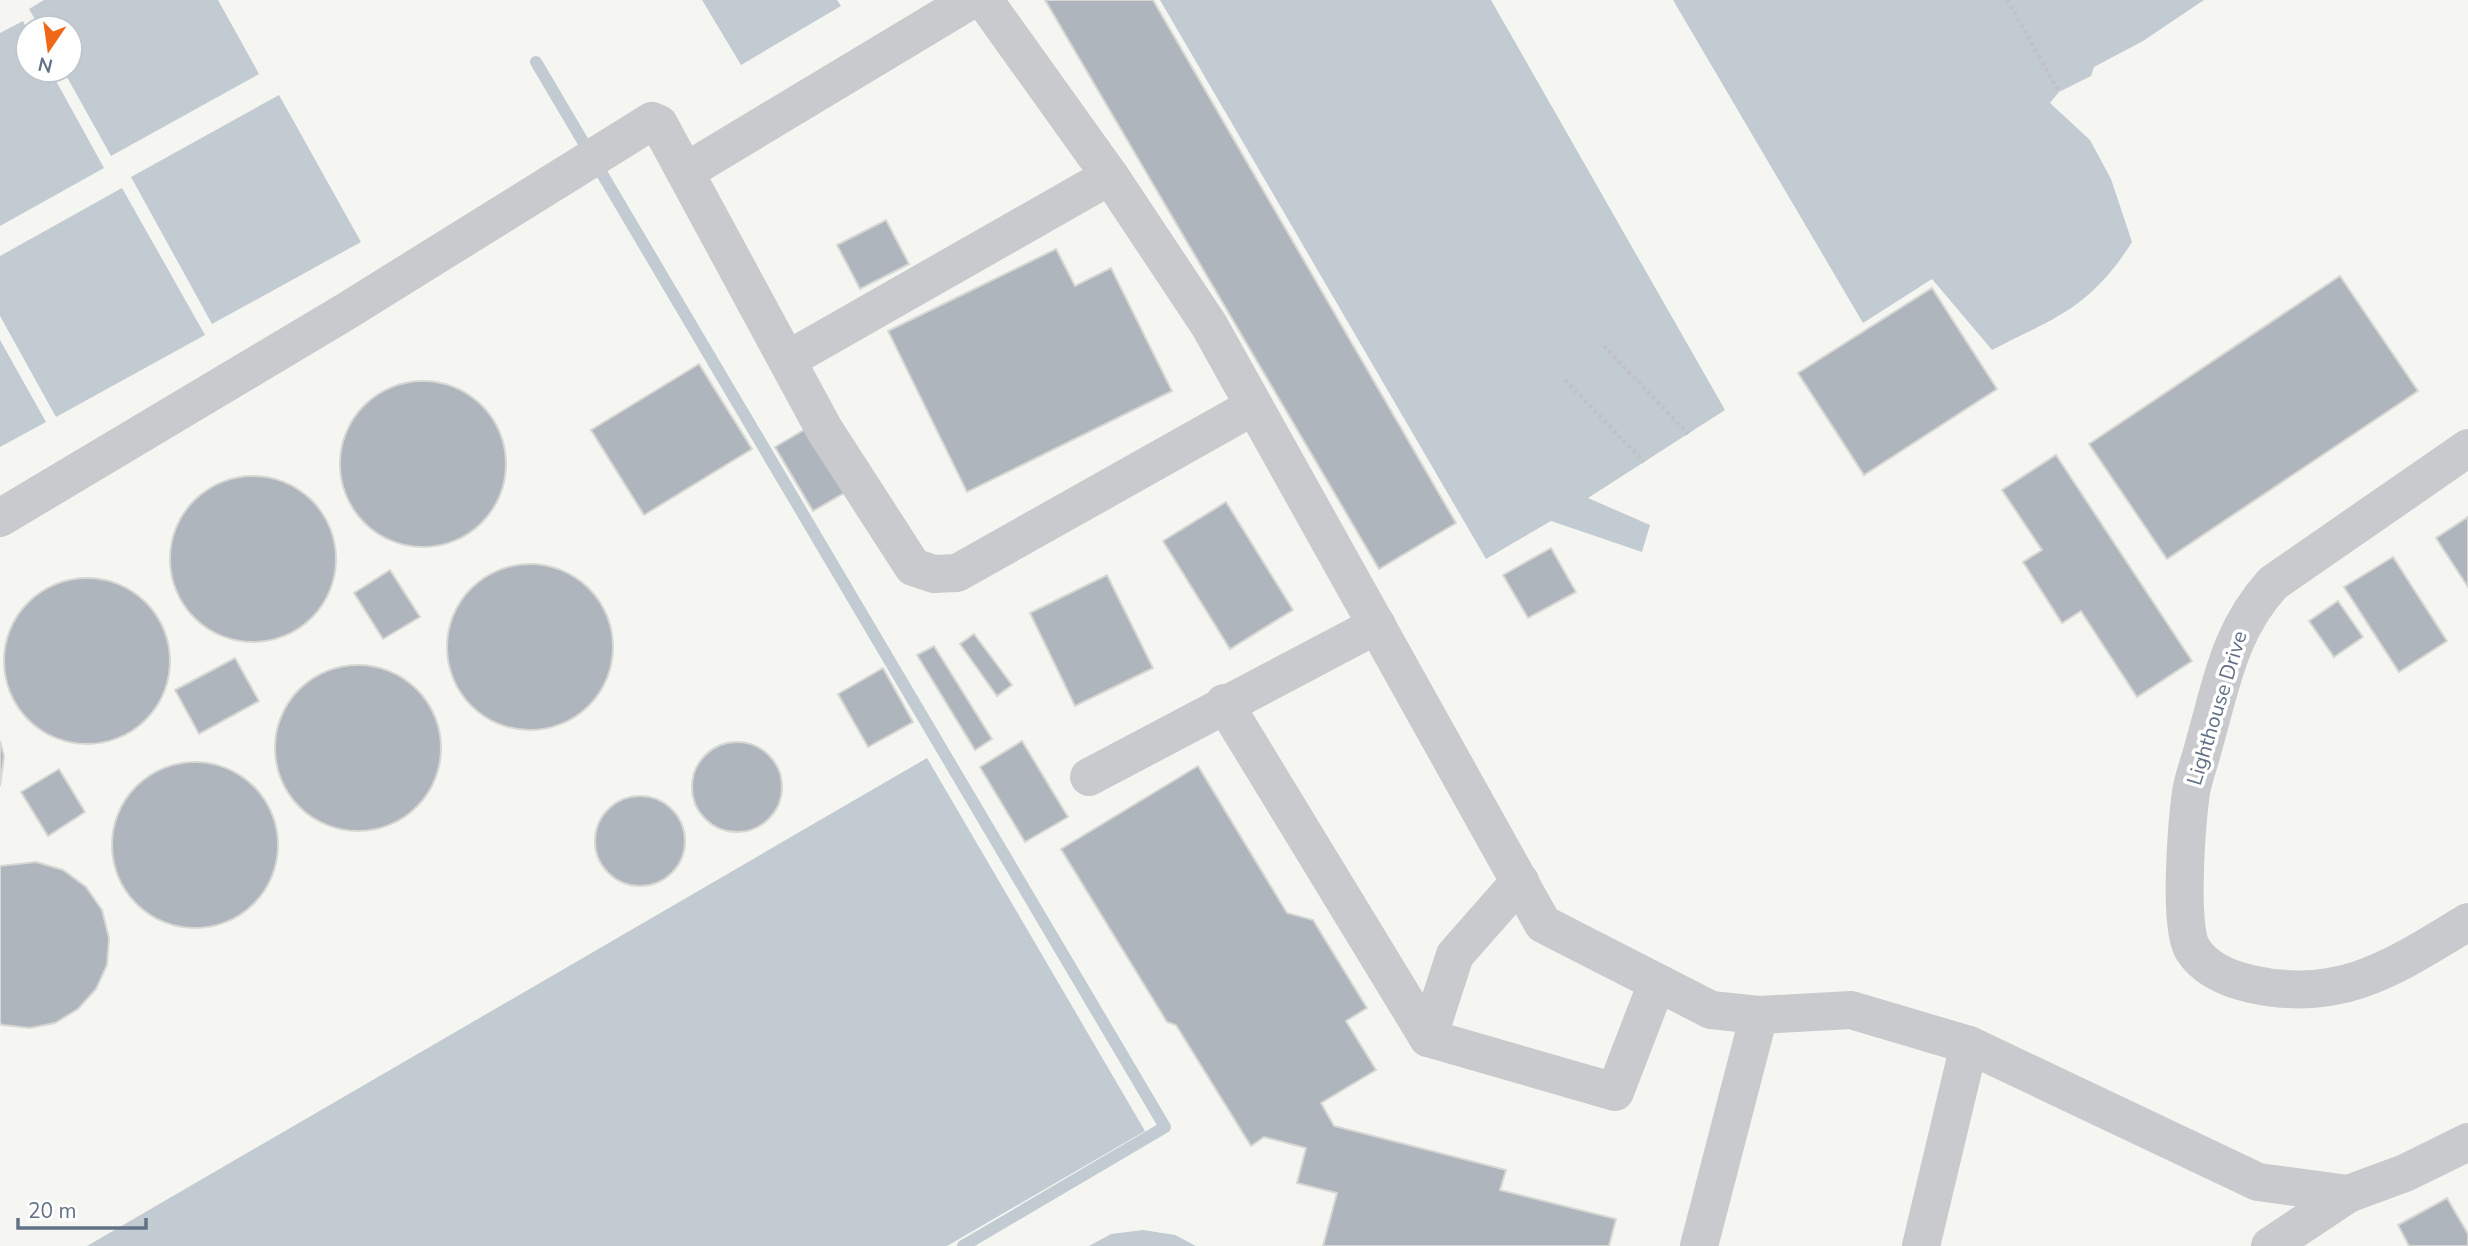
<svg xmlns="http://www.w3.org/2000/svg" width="2468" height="1246" font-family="'Nunito Sans',sans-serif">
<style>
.water{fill:#c2cbd2}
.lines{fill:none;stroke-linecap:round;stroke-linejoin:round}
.stream{stroke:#c2cbd2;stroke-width:12}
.building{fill:#afb5bc;stroke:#d7d7d4;stroke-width:2}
.path{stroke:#c0c2c4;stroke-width:4.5;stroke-dasharray:3.5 3.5;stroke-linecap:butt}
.minor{stroke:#c8cace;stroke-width:38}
.labels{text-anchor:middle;stroke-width:7;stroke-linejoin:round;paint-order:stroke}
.street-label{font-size:21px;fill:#627185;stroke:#fff}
</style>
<rect width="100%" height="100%" fill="#f5f6f1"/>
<g class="water">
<polygon points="44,0 218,0 259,74 111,156 63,70 70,70 70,28 40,28 29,9"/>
<polygon points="702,0 837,0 841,6 741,65"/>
<polygon points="1160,0 1491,0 1725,410 1588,498 1650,525 1642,552 1551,521 1486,559"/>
<path d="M1673 0H2204L2143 41 2094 67 2091 76 2059 92 2050 103 2090 140 2111 179 2132 242C2091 307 2057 317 1992 350L1932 279 1863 323Z"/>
<polygon points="23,21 28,31 28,70 50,70 104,168 0,226 0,33"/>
<polygon points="279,95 361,242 212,324 131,177"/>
<polygon points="122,188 205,335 56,417 0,316 0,256"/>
<polygon points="0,340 46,422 0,447"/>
<polygon points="927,758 1145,1131 947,1246 87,1246"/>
<polygon points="1143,1230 1175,1235 1196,1246 1089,1246 1111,1234"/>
</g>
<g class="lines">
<polyline class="stream" points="536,62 1165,1127 963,1246"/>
</g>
<g class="building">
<polygon points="1045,0 1153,0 1456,523 1379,569"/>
<polygon points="886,220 909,264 860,289 837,245"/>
<polygon points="1056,249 1075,286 1111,268 1172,391 967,492 888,331"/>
<polygon points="2340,276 2418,391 2167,559 2089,444"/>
<polygon points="1932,288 1997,389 1864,475 1798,373"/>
<polygon points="699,364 752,449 644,515 591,430"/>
<circle cx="423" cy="464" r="83"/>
<polygon points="814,424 851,489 813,511 775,447"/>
<polygon points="2056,455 2192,661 2137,697 2081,611 2062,623 2023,562 2042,550 2002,490"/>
<circle cx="253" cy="559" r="83"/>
<polygon points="1226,502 1293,610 1230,649 1163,541"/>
<polygon points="2468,517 2468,587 2436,538"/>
<polygon points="1551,548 1576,592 1528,618 1503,575"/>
<polygon points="2393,557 2447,641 2399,672 2344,587"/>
<circle cx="530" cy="647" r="83"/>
<polygon points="390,570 420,617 383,639 354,593"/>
<polygon points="1107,575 1153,668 1075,706 1030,613"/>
<circle cx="87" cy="661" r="83"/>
<polygon points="2338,601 2363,637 2334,657 2309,621"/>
<polygon points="974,634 1012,685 997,696 960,644"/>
<polygon points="934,646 992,739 975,750 917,655"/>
<polygon points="235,658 259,701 199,734 175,690"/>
<circle cx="358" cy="748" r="83"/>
<polygon points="883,668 913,722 868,747 838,694"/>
<polygon points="0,741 4,756 0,786"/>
<polygon points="1022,741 1068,817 1025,842 980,767"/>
<circle cx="737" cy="787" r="45"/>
<circle cx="195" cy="845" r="83"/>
<polygon points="1198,766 1287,913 1313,920 1367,1008 1346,1021 1376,1070 1321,1103 1334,1126 1506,1170 1500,1190 1616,1219 1609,1246 1323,1246 1337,1193 1297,1183 1306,1148 1264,1137 1251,1146 1176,1025 1167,1022 1061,849"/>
<polygon points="59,769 85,812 48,836 21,792"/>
<circle cx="640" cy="841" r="45"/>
<polygon points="36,862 63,870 86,887 102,910 109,938 107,965 96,989 78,1009 55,1023 30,1028 3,1025 0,1024 0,866"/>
<polygon points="2447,1198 2468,1234 2468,1246 2409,1246 2398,1225"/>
</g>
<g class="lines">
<g class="path">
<polyline points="2007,0 2039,56"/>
<polyline points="2039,56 2059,92"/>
<polyline points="1604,346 1688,434"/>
<polyline points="1565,380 1644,462"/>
</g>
<g class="minor">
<polyline points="984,0 1110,176 1209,325 1543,924 1711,1010 1759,1015 1851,1010 1969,1045 2258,1182 2348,1194 2405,1173 2468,1142"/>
<polyline points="685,172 971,0"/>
<polyline points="787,360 1110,176"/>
<path d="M2468 448 2273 583C2230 630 2222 681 2205 741 2201 758 2194 775 2191 792 2187 821 2178 929 2193 950 2206 970 2229 979 2251 984 2341 1004 2394 967 2468 922"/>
<polyline points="0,518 345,312 652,121 659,124 824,429 913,567 934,574 957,573 1254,406"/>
<polyline points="1224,703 1428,1038"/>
<polyline points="1089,777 1377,625"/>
<polyline points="1520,881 1455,955 1428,1038 1615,1092 1657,983"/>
<polyline points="1699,1246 1759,1015"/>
<polyline points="1921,1246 1969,1045"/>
<polyline points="2270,1246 2348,1194"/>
</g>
</g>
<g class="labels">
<g class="street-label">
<text transform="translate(2217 708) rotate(-73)" y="7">Lighthouse Drive</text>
</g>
</g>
<g transform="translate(49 49) rotate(193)"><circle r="33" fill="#ffffff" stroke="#c0c6ce" stroke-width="2"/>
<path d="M0-5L12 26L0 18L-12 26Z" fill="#f06817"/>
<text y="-10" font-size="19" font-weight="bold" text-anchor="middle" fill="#627185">N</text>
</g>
<path d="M18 1218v10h128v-10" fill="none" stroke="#627185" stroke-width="3.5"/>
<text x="28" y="1218" font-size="21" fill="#627185" stroke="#ffffff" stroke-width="5" paint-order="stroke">20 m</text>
</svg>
